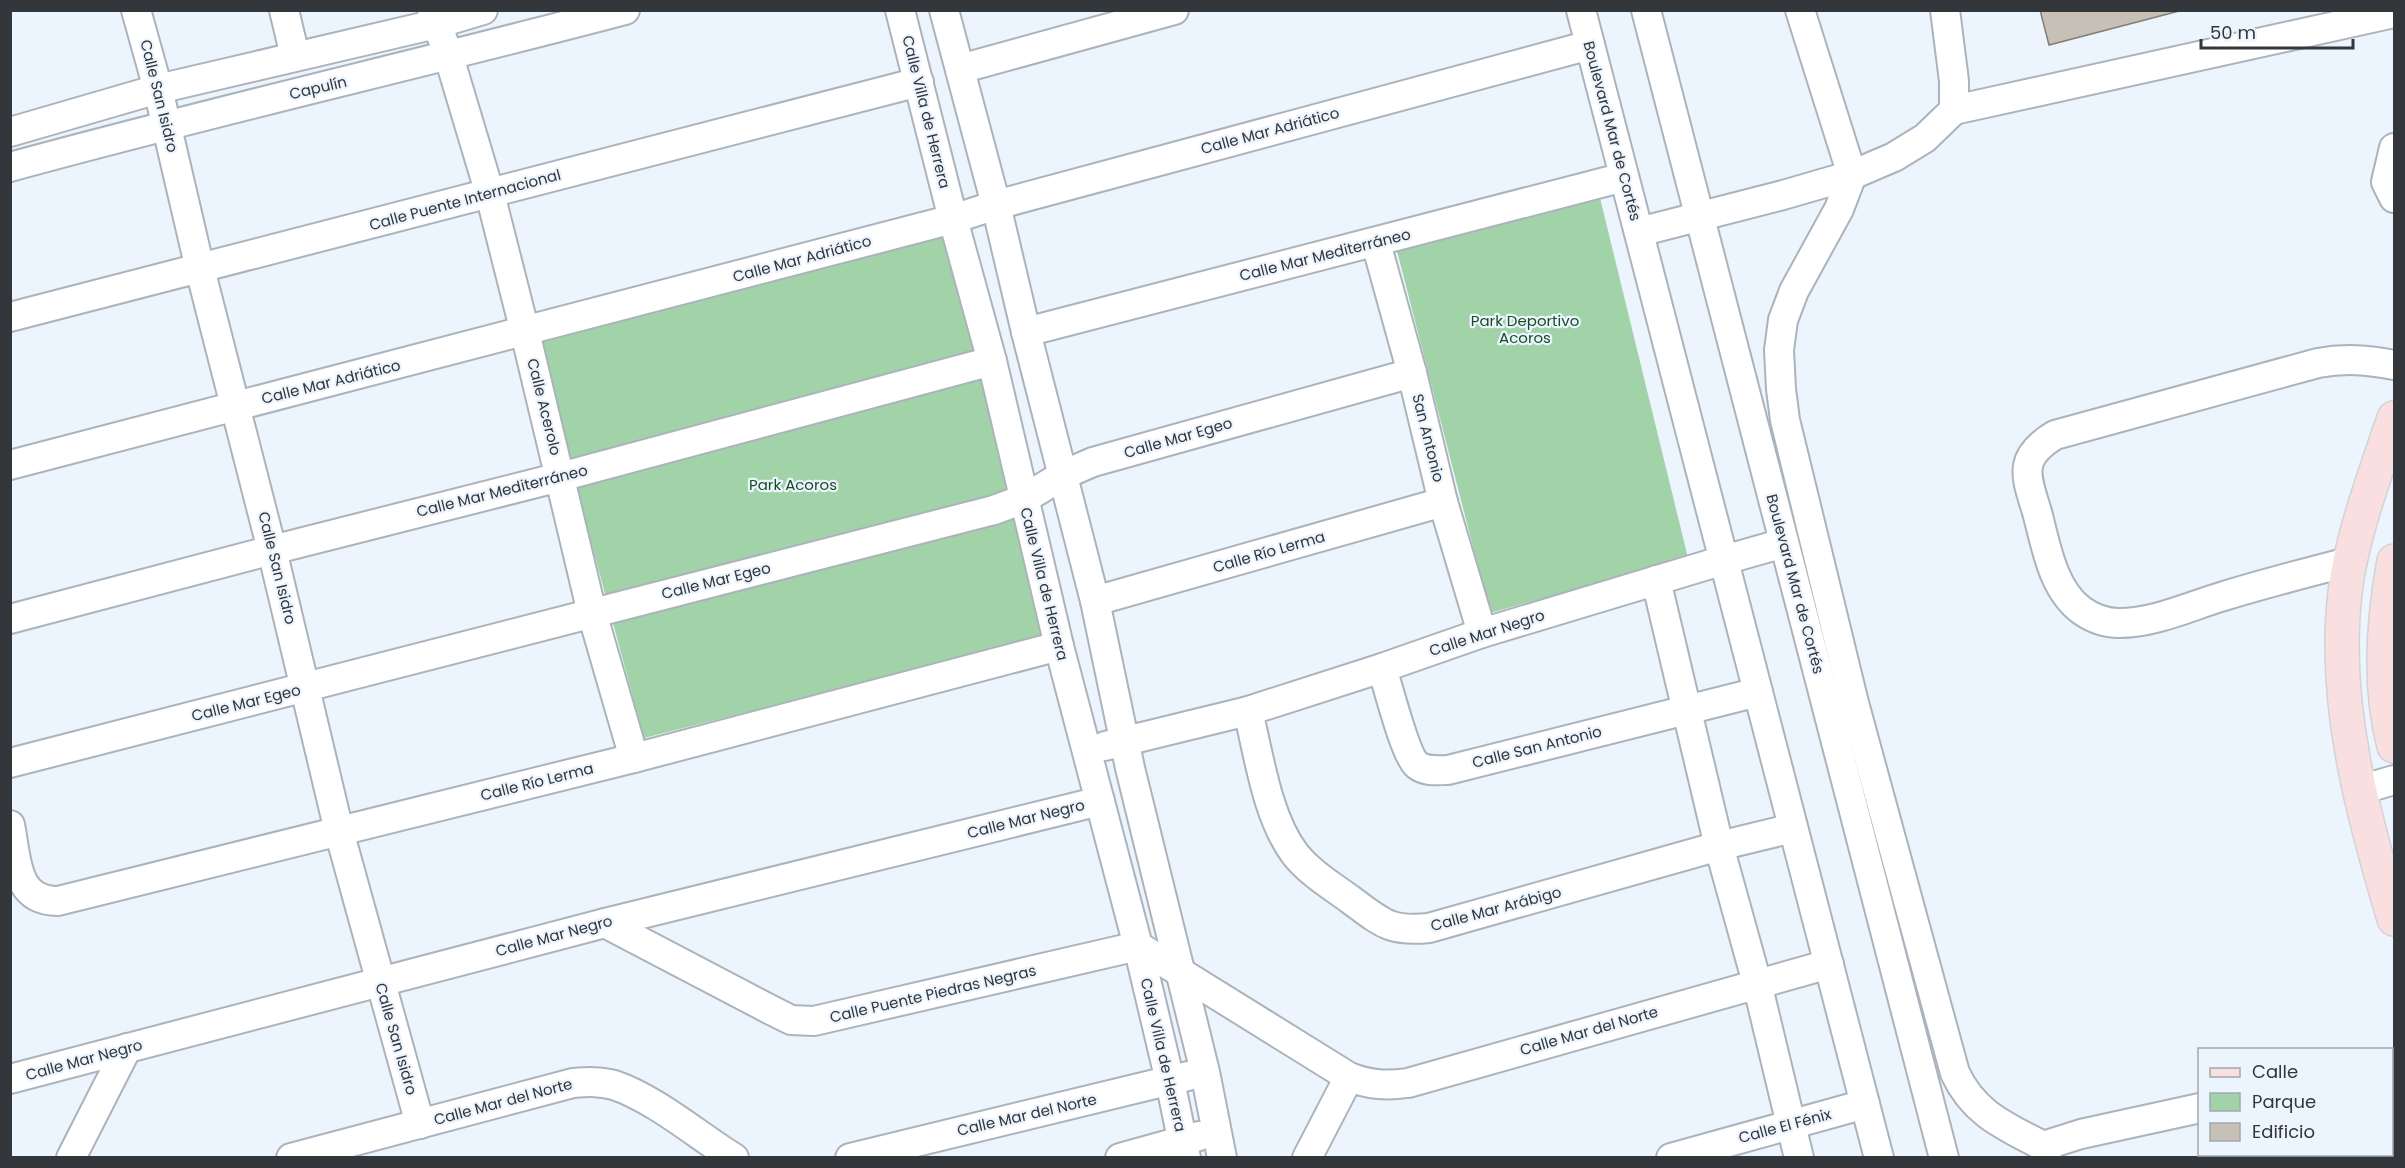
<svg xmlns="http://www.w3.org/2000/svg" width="2405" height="1168" font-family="Poppins,sans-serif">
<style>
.green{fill:#a2d2a8}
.building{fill:#c7c0b7;stroke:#847e75;stroke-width:1.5}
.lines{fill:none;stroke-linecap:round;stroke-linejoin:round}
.minor-casing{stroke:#abb3bc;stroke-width:32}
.major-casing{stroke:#d2d3d4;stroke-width:36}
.minor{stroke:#fff;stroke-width:28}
.major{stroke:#f9dfdf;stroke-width:33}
.labels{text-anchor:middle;stroke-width:4.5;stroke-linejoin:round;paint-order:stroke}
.street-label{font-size:15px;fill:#33363a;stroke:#ecf4fd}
.park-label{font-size:15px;fill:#174e24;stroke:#ecf4fd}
</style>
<rect width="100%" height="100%" fill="#ecf4fd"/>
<g class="green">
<polygon points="1600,198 1688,558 1490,613 1397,251"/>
<polygon points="947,232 1050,636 644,738 535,334"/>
</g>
<polygon class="building" points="2040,10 2183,10 2049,45"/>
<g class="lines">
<defs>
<g id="minor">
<polyline points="136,10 158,89 200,269 272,550 339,831 420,1124"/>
<polyline points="284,10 295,56"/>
<polyline points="432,10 449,57 490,194 525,332 592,613 634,758"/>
<polyline points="900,10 953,219 992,361 1059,646 1138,946 1170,1081 1186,1158"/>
<polyline points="944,10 996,205 1026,332 1095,601 1130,768 1205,1072 1222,1158"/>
<polyline points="1581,10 1879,1158"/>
<polyline points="1646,10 1944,1158"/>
<path d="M1800 10 1852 175 1839 209 1794 291 1783 320 1779 350 1781 389 1785 420 1854 703 1955 1073C1974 1114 2005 1126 2043 1146"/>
<polyline points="960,69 1174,10"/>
<polyline points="1954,110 2394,13"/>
<polyline points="10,132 158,89 436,24 483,10"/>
<polyline points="2394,148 2386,182 2394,198"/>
<path d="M10 167C214 111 420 64 625 10"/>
<polyline points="1639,232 1783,195 1852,175 1894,157 1925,138 1954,110 1954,81 1945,10"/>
<polyline points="1376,243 1412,373 1443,502 1482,633"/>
<polyline points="10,317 919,82"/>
<polyline points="1026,332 1624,177"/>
<polyline points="10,465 953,219 996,205 1590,45"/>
<path d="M2352 561C2309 572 2266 583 2224 596 2190 606 2155 623 2119 623 2106 623 2092 618 2081 610 2052 588 2046 545 2037 512 2026 476 2017 458 2055 435L2318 363C2345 358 2368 360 2394 365"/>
<polyline points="1656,580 1719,846 1757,983 1799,1158"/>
<polyline points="1095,601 1443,502"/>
<polyline points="10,619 272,550 560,477 992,361"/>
<path d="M1382 668C1388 686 1405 755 1417 765 1426 772 1437 770 1448 770L1758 692"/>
<path d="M1248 711C1259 756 1267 817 1295 854 1310 873 1332 886 1351 900 1382 923 1390 932 1429 928L1719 846 1793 828"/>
<polyline points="1105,746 1248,711 1382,668 1482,633 1724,560 1784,543"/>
<polyline points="10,763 994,510 1024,499 1063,475 1093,462 1412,373"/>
<polyline points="2360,790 2394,780"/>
<path d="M10 825C17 858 14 901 58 901L634 758 1059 646"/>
<path d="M605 923 771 1010 791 1020 814 1021 1138 946 1349 1077C1370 1085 1386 1086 1408 1083L1829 964"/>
<polyline points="2392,1065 2394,1065"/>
<polyline points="10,1079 605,923 1100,801"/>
<polyline points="71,1158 127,1048"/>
<path d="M291 1158 573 1083C587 1082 600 1081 614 1085 655 1099 697 1135 734 1158"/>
<polyline points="850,1158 1188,1076"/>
<polyline points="1120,1158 1199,1136"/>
<polyline points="1307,1158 1349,1077"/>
<polyline points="1671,1158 1865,1104"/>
<polyline points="2047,1158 2043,1146 2081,1134 2200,1108"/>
</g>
<g id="major">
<path d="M2394 418C2376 472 2351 537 2345 593 2332 704 2363 813 2394 919"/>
<path d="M2394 561C2383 621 2378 686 2394 746"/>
</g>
</defs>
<use href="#minor" class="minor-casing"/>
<use href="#major" class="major-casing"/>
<use href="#minor" class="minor"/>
<use href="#major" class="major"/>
</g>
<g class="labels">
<g class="street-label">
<text transform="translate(318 88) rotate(-13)" y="5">Capulín</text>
<text transform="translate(159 96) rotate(76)" y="5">Calle San Isidro</text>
<text transform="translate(926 112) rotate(76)" y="5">Calle Villa de Herrera</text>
<text transform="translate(1270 131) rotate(-15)" y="5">Calle Mar Adriático</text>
<text transform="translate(1612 131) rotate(75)" y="5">Boulevard Mar de Cortés</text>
<text transform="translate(465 200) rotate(-15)" y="5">Calle Puente Internacional</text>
<text transform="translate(1325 255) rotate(-14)" y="5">Calle Mar Mediterráneo</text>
<text transform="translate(802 259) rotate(-15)" y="5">Calle Mar Adriático</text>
<text transform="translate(331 382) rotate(-14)" y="5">Calle Mar Adriático</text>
<text transform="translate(544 407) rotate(76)" y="5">Calle Acerolo</text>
<text transform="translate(1178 438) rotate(-16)" y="5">Calle Mar Egeo</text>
<text transform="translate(1428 438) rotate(76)" y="5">San Antonio</text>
<text transform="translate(502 491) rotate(-14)" y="5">Calle Mar Mediterráneo</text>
<text transform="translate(1269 552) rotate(-16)" y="5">Calle Río Lerma</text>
<text transform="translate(277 568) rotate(76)" y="5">Calle San Isidro</text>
<text transform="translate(716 581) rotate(-14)" y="5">Calle Mar Egeo</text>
<text transform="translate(1044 584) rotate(76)" y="5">Calle Villa de Herrera</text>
<text transform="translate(1795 584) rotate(75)" y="5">Boulevard Mar de Cortés</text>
<text transform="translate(1487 633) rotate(-18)" y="5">Calle Mar Negro</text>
<text transform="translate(246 703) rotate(-14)" y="5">Calle Mar Egeo</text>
<text transform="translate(1537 747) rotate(-14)" y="5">Calle San Antonio</text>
<text transform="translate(537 782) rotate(-14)" y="5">Calle Río Lerma</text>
<text transform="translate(1026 819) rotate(-14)" y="5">Calle Mar Negro</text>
<text transform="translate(1496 909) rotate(-15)" y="5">Calle Mar Arábigo</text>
<text transform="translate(554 936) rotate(-15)" y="5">Calle Mar Negro</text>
<text transform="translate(933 994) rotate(-13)" y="5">Calle Puente Piedras Negras</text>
<text transform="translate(1589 1031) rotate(-16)" y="5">Calle Mar del Norte</text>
<text transform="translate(396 1039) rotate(74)" y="5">Calle San Isidro</text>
<text transform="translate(1163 1055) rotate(77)" y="5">Calle Villa de Herrera</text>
<text transform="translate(84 1060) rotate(-15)" y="5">Calle Mar Negro</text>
<text transform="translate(503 1102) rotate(-15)" y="5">Calle Mar del Norte</text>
<text transform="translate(1027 1115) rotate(-13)" y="5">Calle Mar del Norte</text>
<text transform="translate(1785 1126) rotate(-15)" y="5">Calle El Fénix</text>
</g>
<g class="park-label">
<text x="1525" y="326">Park Deportivo<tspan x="1525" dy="17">Acoros</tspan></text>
<text x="793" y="490">Park Acoros</text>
</g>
</g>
<rect width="2405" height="1168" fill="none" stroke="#33363a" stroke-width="24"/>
<rect x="2198" y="1048" width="195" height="108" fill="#ecf4fd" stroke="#a2a8af" stroke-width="1.5"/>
<rect x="2210" y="1068" width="30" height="9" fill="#f9dfdf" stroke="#a2a8af" stroke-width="1.5"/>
<text x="2252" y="1078" font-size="18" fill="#33363a">Calle</text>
<rect x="2210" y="1093" width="30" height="18" fill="#a2d2a8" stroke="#a2a8af" stroke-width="1.5"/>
<text x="2252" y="1108" font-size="18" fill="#33363a">Parque</text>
<rect x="2210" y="1123" width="30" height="18" fill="#c7c0b7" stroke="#a2a8af" stroke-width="1.5"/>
<text x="2252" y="1138" font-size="18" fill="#33363a">Edificio</text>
<path d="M2201 39v9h152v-9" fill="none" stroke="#33363a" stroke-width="3"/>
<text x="2210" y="39" font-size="18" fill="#33363a" stroke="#ecf4fd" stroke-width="4.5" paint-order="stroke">50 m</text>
</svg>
